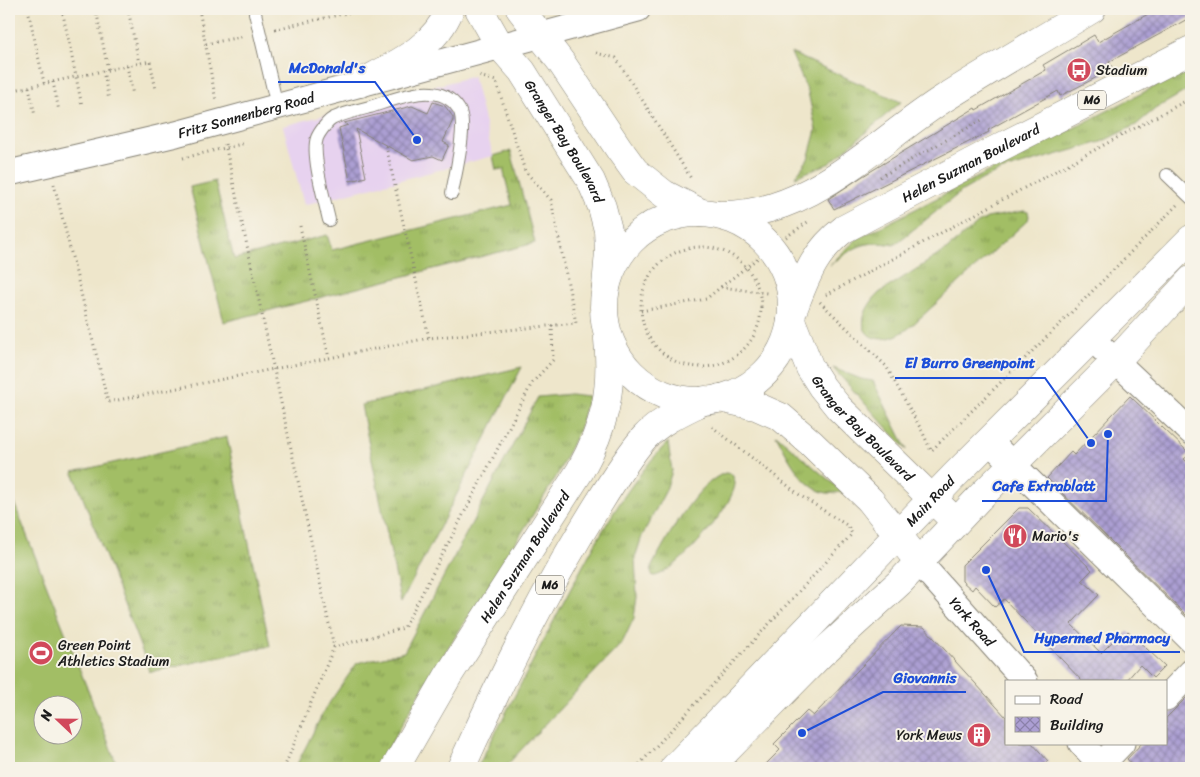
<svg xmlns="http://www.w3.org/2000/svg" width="1200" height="777" font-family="Sriracha,sans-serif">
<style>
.built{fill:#e7d2ef}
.grass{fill:url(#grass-tufts);stroke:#5f6d40}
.pitch{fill:#a2be65;stroke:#5f6d40;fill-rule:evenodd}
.building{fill:url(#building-cross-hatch)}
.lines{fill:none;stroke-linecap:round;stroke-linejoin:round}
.service-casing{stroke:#858174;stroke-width:14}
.minor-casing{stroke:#858174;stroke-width:27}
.tertiary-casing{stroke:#858174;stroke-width:29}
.secondary-casing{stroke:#858174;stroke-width:29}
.primary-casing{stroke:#858174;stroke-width:29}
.path{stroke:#858174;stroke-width:3;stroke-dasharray:1 4;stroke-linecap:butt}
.service{stroke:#fff;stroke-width:12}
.minor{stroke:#fff;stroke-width:25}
.tertiary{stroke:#fff;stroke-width:28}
.secondary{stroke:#fff;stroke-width:28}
.primary{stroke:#fff;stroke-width:28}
.labels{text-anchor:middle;stroke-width:4;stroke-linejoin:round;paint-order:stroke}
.shield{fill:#f7f3e8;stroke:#5e5c59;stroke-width:1}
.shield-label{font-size:12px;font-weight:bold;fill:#1c1c1c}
.poi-label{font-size:14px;fill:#1c1c1c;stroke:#f7f3e8;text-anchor:start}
.street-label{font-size:14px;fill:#1c1c1c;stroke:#f7f3e8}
.leader{fill:none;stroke:#1d4ed8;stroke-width:2}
.callout-dot{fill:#1d4ed8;stroke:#f7f3e8;stroke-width:2}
.callout-label{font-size:15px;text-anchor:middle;font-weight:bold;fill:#1d4ed8;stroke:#f7f3e8;stroke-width:4;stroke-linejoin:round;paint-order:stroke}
</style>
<defs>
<pattern id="grass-tufts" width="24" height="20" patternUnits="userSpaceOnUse" patternTransform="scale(1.25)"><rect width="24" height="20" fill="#a2be65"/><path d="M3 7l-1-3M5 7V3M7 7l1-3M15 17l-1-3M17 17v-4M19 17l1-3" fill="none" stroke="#839a52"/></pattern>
<pattern id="building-cross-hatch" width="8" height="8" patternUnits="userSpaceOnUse" patternTransform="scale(1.25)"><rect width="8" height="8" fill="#ac9fd3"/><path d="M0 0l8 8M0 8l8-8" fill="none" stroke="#8b81aa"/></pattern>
</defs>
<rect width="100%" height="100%" fill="#f7f3e8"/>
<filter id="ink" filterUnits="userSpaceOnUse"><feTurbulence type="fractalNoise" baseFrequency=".02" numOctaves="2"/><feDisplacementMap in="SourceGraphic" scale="10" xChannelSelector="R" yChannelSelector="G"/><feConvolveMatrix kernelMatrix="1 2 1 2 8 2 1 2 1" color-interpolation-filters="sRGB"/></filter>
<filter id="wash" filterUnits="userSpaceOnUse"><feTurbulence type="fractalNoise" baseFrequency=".0096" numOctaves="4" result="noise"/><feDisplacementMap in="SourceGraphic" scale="20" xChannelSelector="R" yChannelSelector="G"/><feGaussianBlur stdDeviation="1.12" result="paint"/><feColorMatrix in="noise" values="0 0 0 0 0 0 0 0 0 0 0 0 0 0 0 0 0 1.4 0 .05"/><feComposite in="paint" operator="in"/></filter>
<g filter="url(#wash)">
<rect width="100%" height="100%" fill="#eee6cb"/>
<polygon class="built" points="473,76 493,156 304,205 283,126"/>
<g class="grass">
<polygon points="791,53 901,102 830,163 795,177 808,159 816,130 808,92"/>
<path d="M1191 68V88L1155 109 1136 125 1101 142 1000 171 983 179 962 191 894 245C864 239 853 248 830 265L857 239Z"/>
<polygon points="511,151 535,243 224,322 190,187 215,181 234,259 327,235 332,250 512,205 503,169 496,170 493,156"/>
<path d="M1024 211 1028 212 1029 216 1028 220 909 328C872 355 845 327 879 293L946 250 978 223 987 218Z"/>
<polygon points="522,367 401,603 361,405"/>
<polygon points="833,368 861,379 873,381 907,450"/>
<polygon points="570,394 588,396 579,430 556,477 494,578 432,672 377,768 295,768 325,709 357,663 404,652 538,397"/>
<path d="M776 435 843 492C838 492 832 494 827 493 802 489 787 455 776 435Z"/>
<polygon points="227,437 270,646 150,672 73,472"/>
<path d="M668 442 672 471 666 490 642 536 635 558 637 597 634 618 622 643 504 768H477C505 714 533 661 561 607 592 549 622 489 668 442Z"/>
<path d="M725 473 732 474C733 477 734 479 735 482 737 503 673 577 653 576L651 572 652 566C666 540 696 483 725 473Z"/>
</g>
<path class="pitch" d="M9 490 104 731 118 768H9ZM42 704H72V734H42Z"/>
<g id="blocks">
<g class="building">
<polygon points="1157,9 1191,9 1191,17 1109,62 1113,69 1060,96 1058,91 988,130 989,132 834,209 828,199 863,176 975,108 976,110 1046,70 1043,65 1094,35 1098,42"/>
<polygon points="433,102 445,106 453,117 453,120 443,142 449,145 442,160 433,156 413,160 356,129 366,177 350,181 339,128 348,125 344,123 412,106 428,113"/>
<polygon points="1130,396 1190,454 1184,459 1191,466 1191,620 1047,478 1071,452 1074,455"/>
<polygon points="1019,508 1028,508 1092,570 1082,580 1099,595 1071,624 1101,653 1117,637 1119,640 1128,631 1165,666 1153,678 1140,665 1126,681 1082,681 1004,599 995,607 975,586 972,590 962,581 962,565"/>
<polygon points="901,626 924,627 1006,717 1006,743 1032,743 1048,761 1039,768 762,768 780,750 774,744 807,711 813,716"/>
<polygon points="1191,693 1191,768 1135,768 1127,759 1142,743 1166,743 1166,718"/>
</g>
</g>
</g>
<g filter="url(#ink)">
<use href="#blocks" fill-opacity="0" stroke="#858174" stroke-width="1"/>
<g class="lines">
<defs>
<g id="service">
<polyline points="255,13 277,106"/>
<polyline points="1167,175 1191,198"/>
<path d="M329 220C325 202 311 154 317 138 319 133 328 120 334 118 345 113 358 110 370 107 396 99 438 79 458 108 469 122 455 175 452 193"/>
</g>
<g id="minor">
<path id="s1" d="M9 173 176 134 638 9"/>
<polyline points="1091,338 1191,432"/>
<polyline points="989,441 1191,640"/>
<path id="s2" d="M919 562 1025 681"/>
<polyline points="1166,698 1191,672"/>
<polyline points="1081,743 1104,768"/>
<polyline points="1101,765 1122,743"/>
</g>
<g id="tertiary">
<path id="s3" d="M479 9 500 46 522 71 591 181 602 207 608 230 609 252 606 287"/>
<polyline points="520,9 561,62 619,149 635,171 664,194 701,213"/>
<path d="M361 83C395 65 435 48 450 9"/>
<path id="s4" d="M791 320 810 368 822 387 839 408 956 522"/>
<polyline points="720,398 756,406 781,417 811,443 870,500 919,562"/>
</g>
<g id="secondary">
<path id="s5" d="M674 768 955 475 1191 239"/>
<polyline points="709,768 820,655 900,582 979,498 1116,361 1191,280"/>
</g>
<g id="primary">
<circle cx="698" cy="307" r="94"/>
<path d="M721 215C810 216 873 144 943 99 992 68 1043 39 1092 9"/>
<path id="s6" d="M793 310C806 277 814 252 844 229L993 151 1191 50"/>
<path id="s7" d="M395 768 448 676 580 471C605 426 613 391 608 339"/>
<path d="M461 768C500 681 541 597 591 516 606 492 626 458 644 438 661 420 683 411 705 400"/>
</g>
</defs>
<use href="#service" class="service-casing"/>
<use href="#minor" class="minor-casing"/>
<use href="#tertiary" class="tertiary-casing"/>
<use href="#secondary" class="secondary-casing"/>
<use href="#primary" class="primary-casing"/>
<g class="path">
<polyline points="28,9 44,83"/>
<polyline points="62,9 82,106"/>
<polyline points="96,9 108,70"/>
<polyline points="128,9 139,63"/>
<polyline points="199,9 216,101"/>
<polyline points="275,29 365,9"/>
<polyline points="206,44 245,36"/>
<polyline points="596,53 616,58 692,180"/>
<polyline points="9,66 14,90"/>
<polyline points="127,66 133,95"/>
<polyline points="103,71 109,100"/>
<polyline points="53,82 59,111"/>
<polyline points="29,87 35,116"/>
<polyline points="9,91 150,61 156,90"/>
<polyline points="9,105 12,122"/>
<polyline points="225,144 334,647"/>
<polyline points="386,146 429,338"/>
<polyline points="183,158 246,143"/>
<polyline points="880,177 982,120"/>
<polyline points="54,184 108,402 429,338 576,323 551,200 525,171 496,81 479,76"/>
<polyline points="300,226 329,358"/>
<polyline points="786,237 809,221"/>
<circle cx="701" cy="307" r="60"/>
<polyline points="721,287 763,254"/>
<polyline points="826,295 1191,98"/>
<polyline points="820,302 886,366 923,433 931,451 1064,320 1177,205"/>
<polyline points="641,311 706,299 721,287 767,293"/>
<polyline points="284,768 334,647 404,628 532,383 553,360 552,325"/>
<polyline points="636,768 852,534 848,526 801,496 710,425"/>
</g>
<use href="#service" class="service"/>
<use href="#minor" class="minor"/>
<use href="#tertiary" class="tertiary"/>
<use href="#secondary" class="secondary"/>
<use href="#primary" class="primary"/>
</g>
</g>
<defs>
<symbol id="bus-disc" viewBox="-11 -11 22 22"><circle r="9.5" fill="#d1495b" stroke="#f7f3e8"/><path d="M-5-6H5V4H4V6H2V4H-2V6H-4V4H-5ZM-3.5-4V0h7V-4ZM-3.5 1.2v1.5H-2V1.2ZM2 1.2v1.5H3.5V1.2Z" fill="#fff"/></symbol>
<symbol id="restaurant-disc" viewBox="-11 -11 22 22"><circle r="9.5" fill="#d1495b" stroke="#f7f3e8"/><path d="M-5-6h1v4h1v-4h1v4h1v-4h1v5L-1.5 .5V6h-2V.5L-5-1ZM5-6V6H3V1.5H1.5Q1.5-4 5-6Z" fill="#fff"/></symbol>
<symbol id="stadium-disc" viewBox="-11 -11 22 22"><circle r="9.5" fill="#d1495b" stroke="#f7f3e8"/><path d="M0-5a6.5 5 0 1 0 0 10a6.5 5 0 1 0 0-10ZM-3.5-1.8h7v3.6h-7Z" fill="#fff"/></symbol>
<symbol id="building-disc" viewBox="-11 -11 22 22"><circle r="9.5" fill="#d1495b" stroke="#f7f3e8"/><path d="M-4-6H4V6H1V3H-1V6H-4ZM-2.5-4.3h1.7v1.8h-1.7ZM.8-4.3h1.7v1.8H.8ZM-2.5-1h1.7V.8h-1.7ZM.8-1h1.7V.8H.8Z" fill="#fff"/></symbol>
</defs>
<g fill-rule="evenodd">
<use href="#bus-disc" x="1065" y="56" width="28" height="28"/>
<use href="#restaurant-disc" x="1001" y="522" width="28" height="28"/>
<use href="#stadium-disc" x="27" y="639" width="28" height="28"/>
<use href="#building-disc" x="965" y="721" width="28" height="28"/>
</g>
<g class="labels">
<g class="shield">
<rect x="1078" y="90.5" width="28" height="19" rx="4"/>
<rect x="536" y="575.5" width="28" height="19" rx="4"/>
</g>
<g class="shield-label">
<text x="1092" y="104">M6</text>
<text x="550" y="589">M6</text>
</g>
<g class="poi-label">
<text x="1096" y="75">Stadium</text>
<text x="1032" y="541">Mario's</text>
<text x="58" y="650">Green Point<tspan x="58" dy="16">Athletics Stadium</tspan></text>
<text x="962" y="740" text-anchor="end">York Mews</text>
</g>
<g class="street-label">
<text dy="5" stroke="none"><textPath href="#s1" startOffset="244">Fritz Sonnenberg Road</textPath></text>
<text dy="5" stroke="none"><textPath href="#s3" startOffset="158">Granger Bay Boulevard</textPath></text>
<text dy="5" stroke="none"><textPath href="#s6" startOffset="240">Helen Suzman Boulevard</textPath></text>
<text dy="5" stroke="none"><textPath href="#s4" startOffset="132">Granger Bay Boulevard</textPath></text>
<text dy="5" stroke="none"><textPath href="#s5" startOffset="370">Main Road</textPath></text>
<text dy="5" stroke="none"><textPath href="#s7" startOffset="248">Helen Suzman Boulevard</textPath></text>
<text dy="5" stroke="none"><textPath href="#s2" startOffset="80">York Road</textPath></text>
</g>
</g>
<path class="leader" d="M417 140L375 82H278M1091 443L1045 378H895M1108 434L1106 501H982M986 570L1024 652H1180M802 733L883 692H966"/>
<g class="callout-dot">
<circle cx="417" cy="140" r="5"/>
<circle cx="1091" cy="443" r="5"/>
<circle cx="1108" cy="434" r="5"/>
<circle cx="986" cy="570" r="5"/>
<circle cx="802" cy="733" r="5"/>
</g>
<g class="callout-label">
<text x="327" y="73">McDonald's</text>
<text x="970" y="368">El Burro Greenpoint</text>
<text x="1044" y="491">Cafe Extrablatt</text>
<text x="1102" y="643">Hypermed Pharmacy</text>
<text x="925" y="683">Giovannis</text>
</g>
<rect width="1200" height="777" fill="none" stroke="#f7f3e8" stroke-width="30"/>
<rect x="1005" y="680" width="162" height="65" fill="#f7f3e8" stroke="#9f9d96"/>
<rect x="1015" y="696" width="25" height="8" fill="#ffffff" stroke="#9f9d96"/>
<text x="1050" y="704" font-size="15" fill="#1c1c1c">Road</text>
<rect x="1015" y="717" width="25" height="15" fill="url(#building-cross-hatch)" stroke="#9f9d96"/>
<text x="1050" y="730" font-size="15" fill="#1c1c1c">Building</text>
<g transform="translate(58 720) rotate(292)"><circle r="24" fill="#f7f3e8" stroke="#9f9d96"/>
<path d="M0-4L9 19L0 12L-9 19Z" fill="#d1495b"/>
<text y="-8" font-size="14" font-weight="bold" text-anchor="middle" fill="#1c1c1c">N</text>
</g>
</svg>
